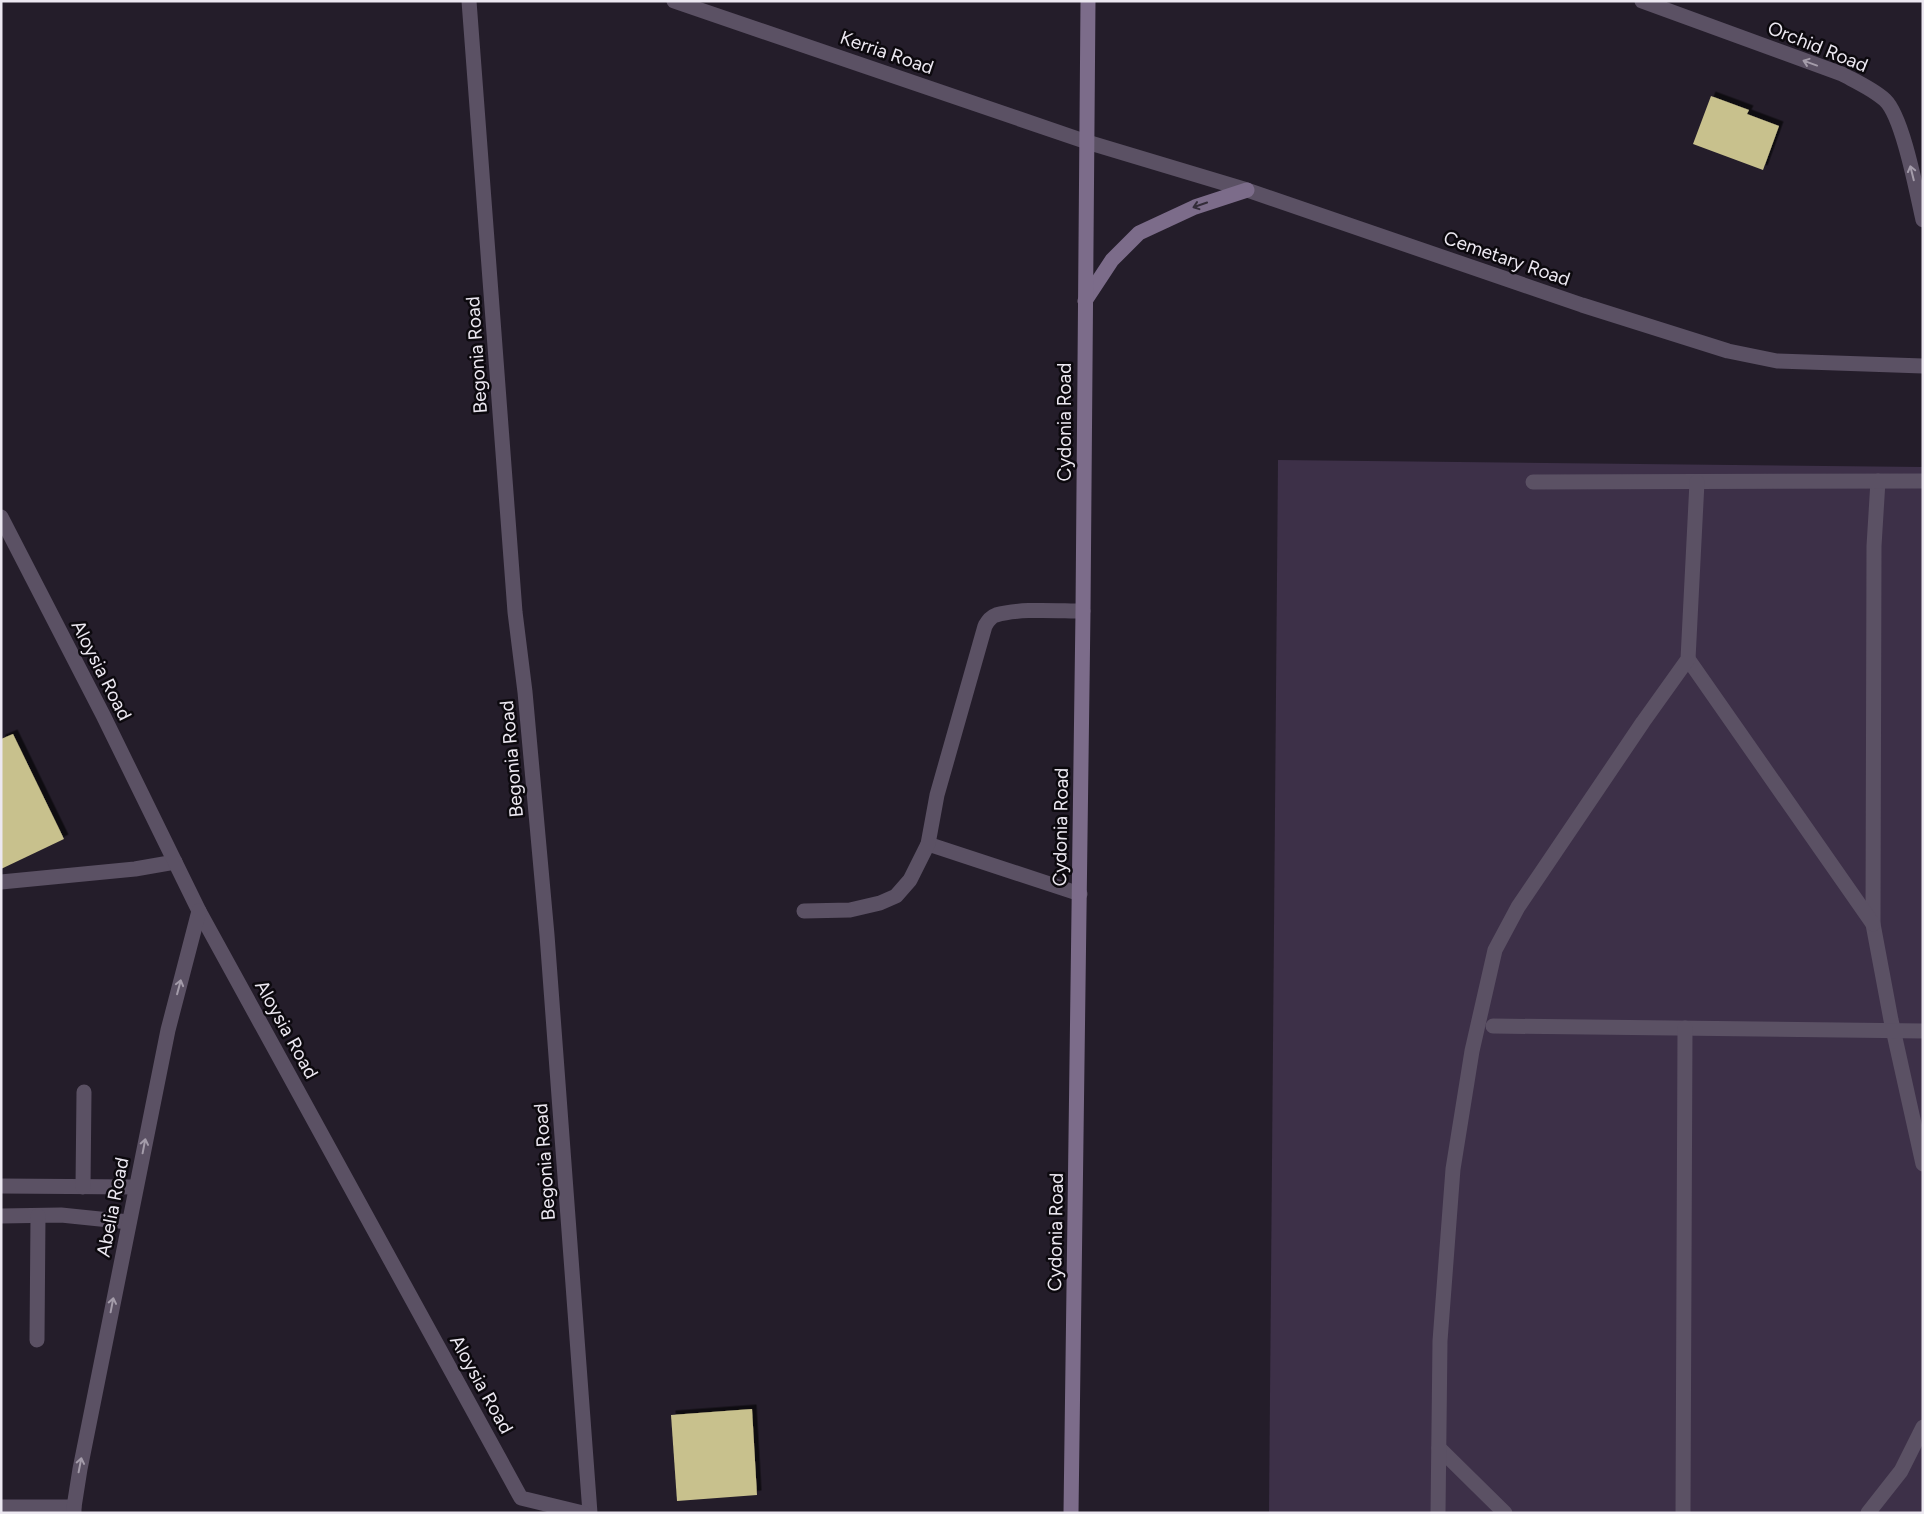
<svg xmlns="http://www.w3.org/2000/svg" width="1924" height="1514" font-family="Figtree,sans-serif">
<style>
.green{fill:#3d3048}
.building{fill:#c8c18d;filter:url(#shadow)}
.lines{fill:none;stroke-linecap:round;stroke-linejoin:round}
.lane{stroke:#5b5164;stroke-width:15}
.street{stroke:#5b5164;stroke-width:15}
.secondary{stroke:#7c6c8a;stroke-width:15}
.oneway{stroke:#a49caa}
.oneway2{stroke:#332c39}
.labels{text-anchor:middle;stroke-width:5;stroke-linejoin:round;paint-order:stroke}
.street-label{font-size:19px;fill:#ece8f1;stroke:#0c090e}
</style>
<defs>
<filter id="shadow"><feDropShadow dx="4.5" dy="-4.5" stdDeviation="0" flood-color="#0009"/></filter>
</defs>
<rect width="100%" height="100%" fill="#241d2a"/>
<polygon class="green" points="1278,460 1923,467 1923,1513 1269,1513"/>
<g class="building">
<polygon points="1711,96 1749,110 1747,114 1779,126 1763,170 1693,144"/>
<polygon points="13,734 64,839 1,869 1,739"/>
<polygon points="752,1409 757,1495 677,1501 671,1415"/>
</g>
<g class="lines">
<g class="lane">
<polyline points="1878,481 1874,546 1873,924 1891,1020 1923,1164"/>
<polyline points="1533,482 1923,481"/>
<polyline points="1688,659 1873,924"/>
<polyline points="928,844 1080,894"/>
<polyline points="1,882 135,869 175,862"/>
<path d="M804 911 850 910 880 903 896 896 910 880 928 844 937 795 985 626C988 621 990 617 996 615 1019 608 1058 611 1083 611"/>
<polyline points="1493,1026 1923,1031"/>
<polyline points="1,1216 61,1215 129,1222"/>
<polyline points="37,1340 38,1216"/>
<polyline points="1439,1448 1505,1513"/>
<polyline points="1438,1513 1440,1341 1453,1169 1472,1051 1495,950 1518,907 1643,722 1688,659 1697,482"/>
<polyline points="1683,1513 1685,1028"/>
<polyline points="1868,1513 1901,1471 1923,1427"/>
</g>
<g class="street">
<polyline points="469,1 515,612 525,692 547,935 590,1513"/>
<polyline points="674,1 1087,142 1247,190 1582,305 1728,351 1777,361 1923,366"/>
<path d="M1642 1 1842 74C1857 82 1873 89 1885 100 1903 117 1917 194 1923 220"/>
<polyline points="1,517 103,715 199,911 521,1498 583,1513"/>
<polyline points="1,1186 136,1187"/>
<polyline points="83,1187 84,1092"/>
<polyline points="1,1507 74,1507"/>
<polyline points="74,1513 74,1507 80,1469 168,1030 199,911"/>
</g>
<g class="secondary">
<polyline points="1085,301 1112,260 1139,233 1195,207 1247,190"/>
<polyline points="1071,1513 1083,611 1088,1"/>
</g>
</g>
<defs><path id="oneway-shaft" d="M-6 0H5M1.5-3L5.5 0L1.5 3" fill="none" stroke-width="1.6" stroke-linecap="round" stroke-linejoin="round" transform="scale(1.25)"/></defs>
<g class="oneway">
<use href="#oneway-shaft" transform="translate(1810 63) rotate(-160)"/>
<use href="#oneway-shaft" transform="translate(1912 173) rotate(-104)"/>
<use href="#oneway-shaft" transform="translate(179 987) rotate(-75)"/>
<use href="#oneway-shaft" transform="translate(144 1146) rotate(-79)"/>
<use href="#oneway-shaft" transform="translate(112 1305) rotate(-79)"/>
<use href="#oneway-shaft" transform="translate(80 1465) rotate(-79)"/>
</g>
<use class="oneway2" href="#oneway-shaft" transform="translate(1200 205) rotate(161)"/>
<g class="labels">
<g class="street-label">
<text transform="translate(1818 46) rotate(22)" y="7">Orchid Road</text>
<text transform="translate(887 52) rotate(19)" y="7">Kerria Road</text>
<text transform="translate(1507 258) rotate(19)" y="7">Cemetary Road</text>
<text transform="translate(476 355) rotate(-94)" y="7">Begonia Road</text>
<text transform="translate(1064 422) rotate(-90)" y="7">Cydonia Road</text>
<text transform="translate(102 670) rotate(63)" y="7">Aloysia Road</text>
<text transform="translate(511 759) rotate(-95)" y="7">Begonia Road</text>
<text transform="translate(1060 827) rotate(-89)" y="7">Cydonia Road</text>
<text transform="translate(287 1029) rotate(61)" y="7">Aloysia Road</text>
<text transform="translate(544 1162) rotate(-94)" y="7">Begonia Road</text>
<text transform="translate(112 1207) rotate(-79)" y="7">Abelia Road</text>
<text transform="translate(1055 1232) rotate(-89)" y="7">Cydonia Road</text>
<text transform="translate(482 1384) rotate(61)" y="7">Aloysia Road</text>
</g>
</g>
<rect width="1924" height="1514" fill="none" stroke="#ece8f1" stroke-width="5"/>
</svg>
